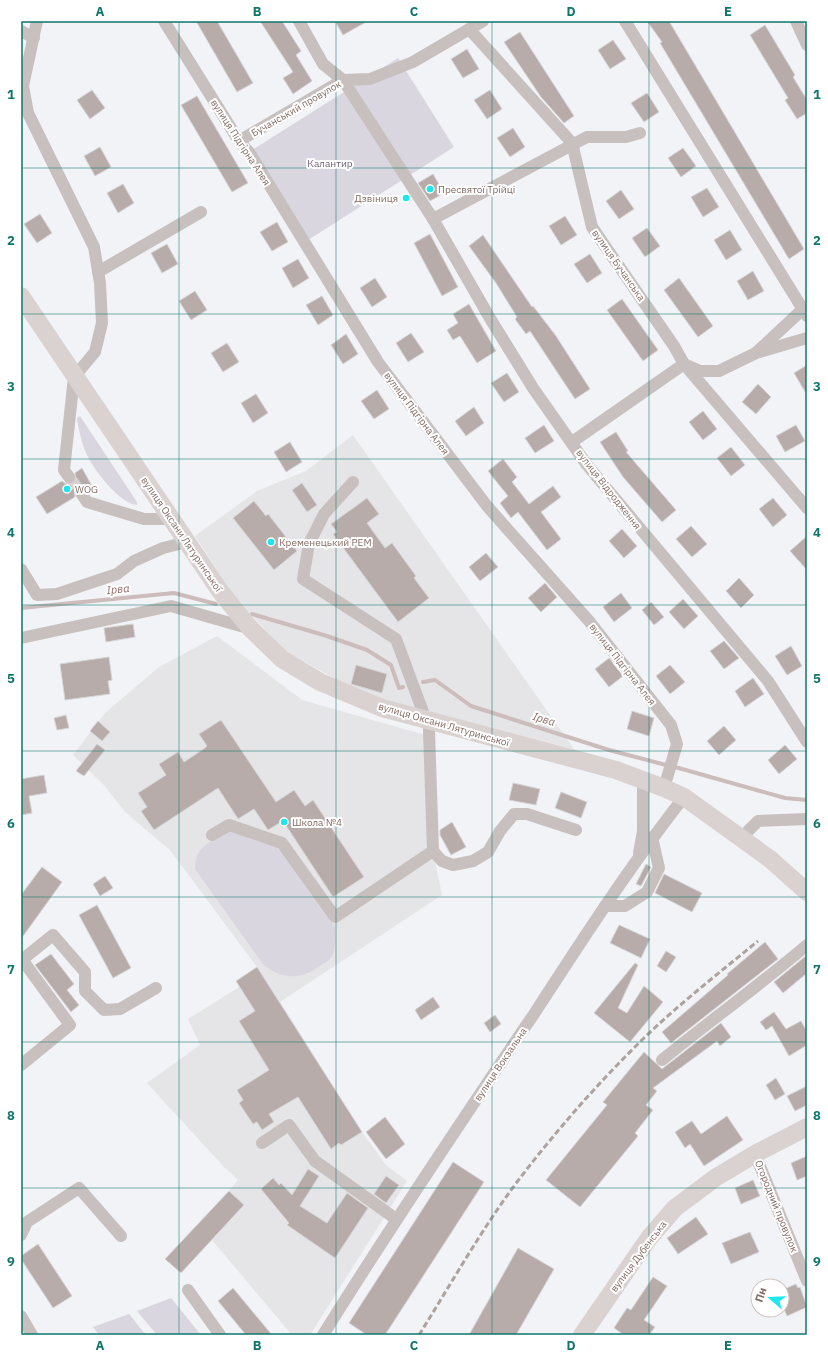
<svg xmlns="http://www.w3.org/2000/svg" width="828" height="1356" font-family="'IBM Plex Sans',sans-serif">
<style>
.built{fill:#e5e4e6}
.green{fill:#d9d6e0}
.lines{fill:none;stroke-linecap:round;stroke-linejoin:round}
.stream{stroke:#cdbcbc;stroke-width:4}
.building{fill:#b7aca9;stroke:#d5d5d7}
.minor-tunnel{stroke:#d7d1d1;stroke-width:12;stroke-dasharray:12 6;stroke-linecap:butt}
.minor{stroke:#c7c0be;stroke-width:12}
.highway{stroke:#dad2d1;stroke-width:18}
.rail{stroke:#ada29f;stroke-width:3;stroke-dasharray:6 3;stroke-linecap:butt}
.grid{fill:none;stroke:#0f766e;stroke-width:1;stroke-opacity:0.55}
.poi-dot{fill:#19e8ef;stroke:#fff;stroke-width:1.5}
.labels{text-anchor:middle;stroke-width:4;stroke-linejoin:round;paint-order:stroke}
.street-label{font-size:10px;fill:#856b63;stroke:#fff}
.park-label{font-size:10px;fill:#71627c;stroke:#fff}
.poi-label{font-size:10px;fill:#856b63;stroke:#fff;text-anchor:start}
.water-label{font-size:11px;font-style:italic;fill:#906b67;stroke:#fff}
.neatline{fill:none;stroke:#0f766e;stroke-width:1.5}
.grid-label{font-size:13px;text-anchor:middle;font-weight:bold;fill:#0f766e}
</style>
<rect width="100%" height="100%" fill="#f2f3f6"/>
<g class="built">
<polygon points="353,435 574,749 385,700 344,684 286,651 258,622 226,584 195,536 257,491 306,471"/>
<polygon points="217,636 302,700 429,736 433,851 442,895 280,1002 362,1132 386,1165 407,1181 310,1335 292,1335 212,1240 244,1206 229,1191 238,1180 224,1167 147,1083 200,1045 188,1019 239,987 236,981 257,967 170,850 125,812 103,784 73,755 105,713 159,667"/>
</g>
<g class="green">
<polygon points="398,58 454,147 305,242 249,152"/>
<path d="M80 416 137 502V505C120 504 95 471 88 457 82 446 80 433 77 421V418Z"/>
<path d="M230 830 279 847 335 927C335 937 336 949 331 958 329 961 324 963 321 965 303 980 280 980 263 964L195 869C195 845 212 841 230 830Z"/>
<polygon points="171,1298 201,1335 157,1335 137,1311"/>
<polygon points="129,1314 146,1335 99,1335 93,1327"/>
</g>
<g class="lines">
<g class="stream">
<polyline points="21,608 174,593 216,604"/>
<polyline points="252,614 327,636 367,650 391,665 399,688 403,687"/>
<polyline points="423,682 435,680 471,706 609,750 666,765"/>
<polyline points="675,767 785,798 807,800"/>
</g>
</g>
<g class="building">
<polygon points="196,21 217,21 253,83 237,92"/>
<polygon points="260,21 282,21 301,51 296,55 312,81 293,94 283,78 293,72"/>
<polygon points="335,21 368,21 343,35"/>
<polygon points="647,21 669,21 804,249 789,259 660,43 662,42"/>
<polygon points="765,25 795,75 793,77 807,100 807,113 797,119 785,100 788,98 750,35"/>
<polygon points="520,32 574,116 564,123 541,97 504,42"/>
<polygon points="613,40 626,59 610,69 598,50"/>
<polygon points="467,49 479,69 463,78 451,59"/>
<polygon points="92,90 105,108 90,119 77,100"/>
<polygon points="490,90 502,109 487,119 474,100"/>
<polygon points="647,93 659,112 644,122 631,103"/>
<polygon points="197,96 248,183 232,192 181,105"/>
<polygon points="513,128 525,147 510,157 497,138"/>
<polygon points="100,147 111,167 95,176 84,156"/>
<polygon points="683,148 696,166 681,177 668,158"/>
<polygon points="433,174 444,193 430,201 418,183"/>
<polygon points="123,184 134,203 118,213 107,193"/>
<polygon points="707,188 719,207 703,217 691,197"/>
<polygon points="621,190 634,209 619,219 606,201"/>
<polygon points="40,214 52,233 37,243 24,224"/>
<polygon points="565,216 577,235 561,245 549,226"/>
<polygon points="277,222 288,242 272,251 260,232"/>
<polygon points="647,228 660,246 645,257 632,238"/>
<polygon points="730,230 742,250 726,260 714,240"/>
<polygon points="430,234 458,287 442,296 414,243"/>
<polygon points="483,235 532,307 533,306 556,336 590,389 575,399 530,331 526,334 515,319 517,317 496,283 469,246"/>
<polygon points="167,244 178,264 162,273 151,253"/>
<polygon points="590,254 602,273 587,283 574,264"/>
<polygon points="298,259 309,278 293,288 282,268"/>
<polygon points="753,271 764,291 748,300 737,281"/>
<polygon points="375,278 387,297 372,307 360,288"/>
<polygon points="679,278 713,326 698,337 664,290"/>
<polygon points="195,291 207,310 191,320 179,301"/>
<polygon points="322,296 333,315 318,325 306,305"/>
<polygon points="622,299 658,350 643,361 607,310"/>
<polygon points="469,304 496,351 477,363 460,336 453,340 447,330 458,323 453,314"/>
<polygon points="411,333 424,352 408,362 396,343"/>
<polygon points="346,334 358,354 343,364 331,345"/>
<polygon points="227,343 239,362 223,372 211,353"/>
<polygon points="807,365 807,395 794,373"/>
<polygon points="507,373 519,392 504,402 491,383"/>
<polygon points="758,384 771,397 756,414 742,402"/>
<polygon points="377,390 389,409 374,419 361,401"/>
<polygon points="256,394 268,413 253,423 241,403"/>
<polygon points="474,407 484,423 466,436 455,421"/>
<polygon points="703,411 717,429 703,440 689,422"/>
<polygon points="544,425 554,441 535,453 525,438"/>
<polygon points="796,425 805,441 785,452 776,436"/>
<polygon points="616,432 628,451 626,452 676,510 662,522 623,477 600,442"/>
<polygon points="290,442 302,462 286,472 274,452"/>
<polygon points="731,447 745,465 731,476 717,458"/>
<polygon points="503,459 517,477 512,482 529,504 553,486 561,497 541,512 561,539 547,550 518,512 511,518 500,503 508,496 488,471"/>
<polygon points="82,468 92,486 87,489 84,486 77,487 74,490 75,497 47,514 36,497 62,481 66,484 73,483 76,480 75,473"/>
<polygon points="302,483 317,505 307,512 292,490"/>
<polygon points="367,498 379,514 367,523 385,548 392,543 416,576 414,578 429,598 398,622 333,534 337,532 331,524"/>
<polygon points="773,498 787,515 773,527 759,509"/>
<polygon points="254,501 266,516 268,514 297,551 274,570 233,518"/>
<polygon points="691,526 707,544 692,557 676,539"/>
<polygon points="622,529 637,546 624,558 609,541"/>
<polygon points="807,536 807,570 790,551"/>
<polygon points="486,553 498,567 480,581 469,567"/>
<polygon points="739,578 754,595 741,608 726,591"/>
<polygon points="545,583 557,597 541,612 528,598"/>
<polygon points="621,593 632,608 614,622 603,607"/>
<polygon points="683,599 698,616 684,629 669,612"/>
<polygon points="651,602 664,617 654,625 642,610"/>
<polygon points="133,624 135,637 106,642 104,628"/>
<polygon points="724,641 739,658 724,669 710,651"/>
<polygon points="791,646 802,666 787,675 775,656"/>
<polygon points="109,657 112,680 108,681 110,694 65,700 60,664"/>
<polygon points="609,658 623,676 609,687 595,669"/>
<polygon points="356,665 387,674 382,693 351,684"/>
<polygon points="670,665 685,682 670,694 656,676"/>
<polygon points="753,678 764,694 745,707 735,691"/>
<polygon points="632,711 654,718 649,736 627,729"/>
<polygon points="66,715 69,728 57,730 54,718"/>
<polygon points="221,720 276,802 294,790 305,806 313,800 364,877 333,897 283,821 268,830 254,809 238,819 218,788 154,830 141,811 147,807 138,793 166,775 159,764 178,752 184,762 205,748 207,746 199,734"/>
<polygon points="98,721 110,732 102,741 90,731"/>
<polygon points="724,726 736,740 719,755 707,741"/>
<polygon points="97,744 105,750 84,776 76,771"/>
<polygon points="785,745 797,759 779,774 768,760"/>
<polygon points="44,775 47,793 29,796 32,813 21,815 21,779"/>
<polygon points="513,783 540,789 536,805 509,800"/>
<polygon points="561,792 587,802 581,818 555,808"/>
<polygon points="452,822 466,847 451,855 440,835 440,830"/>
<polygon points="646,864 651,867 641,886 636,884"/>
<polygon points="42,867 62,882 21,939 21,895"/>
<polygon points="664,874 702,893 692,912 655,893"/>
<polygon points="105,876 113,888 100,896 93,884"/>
<polygon points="97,905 131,968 113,978 79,915"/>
<polygon points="619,925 650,939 641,958 610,943"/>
<polygon points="765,942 778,959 671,1043 662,1032 728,975 727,974"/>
<polygon points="666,951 676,957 666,972 657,966"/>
<polygon points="51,954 74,984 67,990 79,1005 71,1012 35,965"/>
<polygon points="807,955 807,973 783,993 774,982"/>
<polygon points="635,963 638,965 618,1008 627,1013 644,986 663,1002 630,1042 594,1013"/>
<polygon points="257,967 362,1132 341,1145 339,1143 331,1149 298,1097 269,1114 274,1122 262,1130 257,1122 253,1124 239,1103 243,1100 237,1090 269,1070 239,1021 255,1011 236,981"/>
<polygon points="433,997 440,1007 421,1020 415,1010"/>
<polygon points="774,1012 786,1029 801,1021 807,1032 807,1045 789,1056 772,1026 766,1030 760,1022"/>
<polygon points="495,1015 501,1024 490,1032 484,1023"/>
<polygon points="721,1023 731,1037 720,1046 717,1041 653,1088 657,1091 646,1105 653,1110 635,1133 638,1136 580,1207 546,1180 607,1105 603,1102 644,1052 662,1069"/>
<polygon points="776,1078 785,1094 775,1100 766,1085"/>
<polygon points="807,1086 807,1105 795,1111 787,1096"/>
<polygon points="727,1116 743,1140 704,1166 690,1144 685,1148 675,1132 692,1121 701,1134"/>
<polygon points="385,1117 405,1144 386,1159 366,1132"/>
<polygon points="807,1156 807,1176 797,1180 791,1163"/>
<polygon points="453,1162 484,1182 385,1335 367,1335 349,1323"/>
<polygon points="308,1169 319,1176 300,1206 327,1223 347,1193 368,1208 335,1258 287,1225 289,1223 261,1189 273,1178 279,1185 281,1183 292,1195"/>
<polygon points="386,1176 399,1185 386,1203 374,1194"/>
<polygon points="753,1180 760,1196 741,1204 735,1188"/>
<polygon points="229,1191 244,1205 181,1273 165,1259"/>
<polygon points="696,1217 708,1234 678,1254 667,1238"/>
<polygon points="750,1232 759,1252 731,1264 722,1243"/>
<polygon points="38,1244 72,1296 53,1308 21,1259 21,1256"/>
<polygon points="518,1248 554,1269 516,1335 469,1335"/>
<polygon points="653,1277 667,1286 644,1320 655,1327 649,1335 624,1335 614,1328 627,1308 631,1310"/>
<polygon points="796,1284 798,1288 800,1287 807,1307 787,1316 782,1304 782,1300 786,1299 782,1290"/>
<polygon points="233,1288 272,1335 246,1335 218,1301"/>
</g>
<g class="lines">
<polyline class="minor-tunnel" points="69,477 81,493"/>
<g class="minor">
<polyline points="37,21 23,86 28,113 94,247 100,283 102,323 95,352 74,377 64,470 69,477"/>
<polyline points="164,21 239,141 249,152 378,362 487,506 589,621 671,725 677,744 664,788"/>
<polyline points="299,21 323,64 343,80 433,219 491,320 533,388 587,465 768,681 807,742"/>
<polyline points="625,21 807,316"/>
<polyline points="796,21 807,45"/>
<polyline points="470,30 572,143 592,227 674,346 684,364 807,508"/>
<polyline points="21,31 34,38"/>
<polyline points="239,141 343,80 370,79 413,62 483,21"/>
<polyline points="433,219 587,137 626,137 640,133"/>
<polyline points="98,272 201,212"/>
<polyline points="757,352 803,309"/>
<polyline points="572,442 684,364 700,371 719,371 756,353 807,338"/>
<polyline points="353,482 324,514 309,544 303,579 396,639 426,720"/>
<polyline points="81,493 87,502 144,519 172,519"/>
<polyline points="21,569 37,595 57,594 117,574 134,561 163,548 187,542"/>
<polyline points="21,638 171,606 251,629"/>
<polyline points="212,835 229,825 282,843 335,917 433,851 429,730 433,722"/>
<polyline points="741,838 758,821 807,819"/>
<polyline points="433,851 442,861 453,865 473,861 488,852 500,831 514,814 527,814 576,830"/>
<polyline points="639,853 643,831 643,780"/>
<polyline points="605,906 625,906 647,892 659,868 652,837"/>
<polyline points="21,958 70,1025 21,1065"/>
<polyline points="23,959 53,935 85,972 85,991 104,1010 120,1009 156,988"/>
<path d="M662 1060C710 1021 760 985 807 945"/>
<polyline points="262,1143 289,1125 315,1161 396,1219"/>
<polyline points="755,1154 807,1281"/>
<polyline points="21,1235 27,1222 79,1188 121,1236"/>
<polyline points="188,1290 220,1335"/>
<polyline points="21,1316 32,1335"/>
<path d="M323 1335C391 1226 462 1120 534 1014 582 940 630 866 684 797"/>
</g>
<g class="highway">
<polyline points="21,296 220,591 251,629 282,659 320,682 382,708 616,770 664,788 684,797 770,859 807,892"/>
<polyline points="582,1335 649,1238 675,1208 715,1178 755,1154 807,1127"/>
</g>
<path class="rail" d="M419 1335C451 1284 481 1230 517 1182 555 1132 598 1083 643 1039 679 1004 719 973 758 941"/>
</g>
<path class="grid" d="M179 21V1335M336 21V1335M492 21V1335M649 21V1335M21 168H807M21 314H807M21 459H807M21 605H807M21 751H807M21 897H807M21 1042H807M21 1188H807"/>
<g class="poi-dot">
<circle cx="430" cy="189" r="4"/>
<circle cx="406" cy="198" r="4"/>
<circle cx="67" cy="489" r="4"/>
<circle cx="271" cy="542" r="4"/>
<circle cx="284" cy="822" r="4"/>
</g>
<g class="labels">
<g class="street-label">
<text transform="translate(296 108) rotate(-30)" y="4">Бучанський провулок</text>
<text transform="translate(241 142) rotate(57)" y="4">вулиця Підгірна Алея</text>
<text transform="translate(619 265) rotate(55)" y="4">вулиця Бучанська</text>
<text transform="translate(417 413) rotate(53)" y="4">вулиця Підгірна Алея</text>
<text transform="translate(609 489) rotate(52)" y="4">вулиця Відродження</text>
<text transform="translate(182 534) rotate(56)" y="4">вулиця Оксани Лятуринської</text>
<text transform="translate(623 664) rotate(52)" y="4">вулиця Підгірна Алея</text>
<text transform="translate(444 724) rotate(16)" y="4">вулиця Оксани Лятуринської</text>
<text transform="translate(500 1064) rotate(-56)" y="4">вулиця Вокзальна</text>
<text transform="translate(777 1206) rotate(68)" y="4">Огородний провулок</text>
<text transform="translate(638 1256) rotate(-53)" y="4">вулиця Дубенська</text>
</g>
<g class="park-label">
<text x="330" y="167">Калантир</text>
</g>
<g class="poi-label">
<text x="438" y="193">Пресвятої Трійці</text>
<text x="398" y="202" text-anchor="end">Дзвіниця</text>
<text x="75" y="493">WOG</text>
<text x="279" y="546">Кременецький РЕМ</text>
<text x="292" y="826">Школа №4</text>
</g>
<g class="water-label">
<text transform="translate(118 589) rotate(-6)" y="4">Ірва</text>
<text transform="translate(544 719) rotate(17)" y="4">Ірва</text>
</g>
</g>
<rect width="828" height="1356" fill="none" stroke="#ffffff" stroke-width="44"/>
<g transform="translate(770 1298) rotate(289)"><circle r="19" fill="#ffffff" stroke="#cec4c1"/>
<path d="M0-3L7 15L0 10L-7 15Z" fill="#19e8ef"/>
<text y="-6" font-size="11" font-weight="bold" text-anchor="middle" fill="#856b63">Пн</text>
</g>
<rect x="22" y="22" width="784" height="1312" class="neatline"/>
<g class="grid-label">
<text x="100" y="16">A</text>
<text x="257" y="16">B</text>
<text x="414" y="16">C</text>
<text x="571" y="16">D</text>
<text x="728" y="16">E</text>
<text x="11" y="99">1</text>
<text x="817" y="99">1</text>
<text x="11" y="245">2</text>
<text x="817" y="245">2</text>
<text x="11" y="391">3</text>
<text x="817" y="391">3</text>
<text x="11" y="537">4</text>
<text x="817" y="537">4</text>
<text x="11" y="683">5</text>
<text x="817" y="683">5</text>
<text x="11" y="828">6</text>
<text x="817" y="828">6</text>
<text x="11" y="974">7</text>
<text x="817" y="974">7</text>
<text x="11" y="1120">8</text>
<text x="817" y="1120">8</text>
<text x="11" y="1266">9</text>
<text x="817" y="1266">9</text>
<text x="100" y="1350">A</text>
<text x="257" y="1350">B</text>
<text x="414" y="1350">C</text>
<text x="571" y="1350">D</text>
<text x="728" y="1350">E</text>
</g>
</svg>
